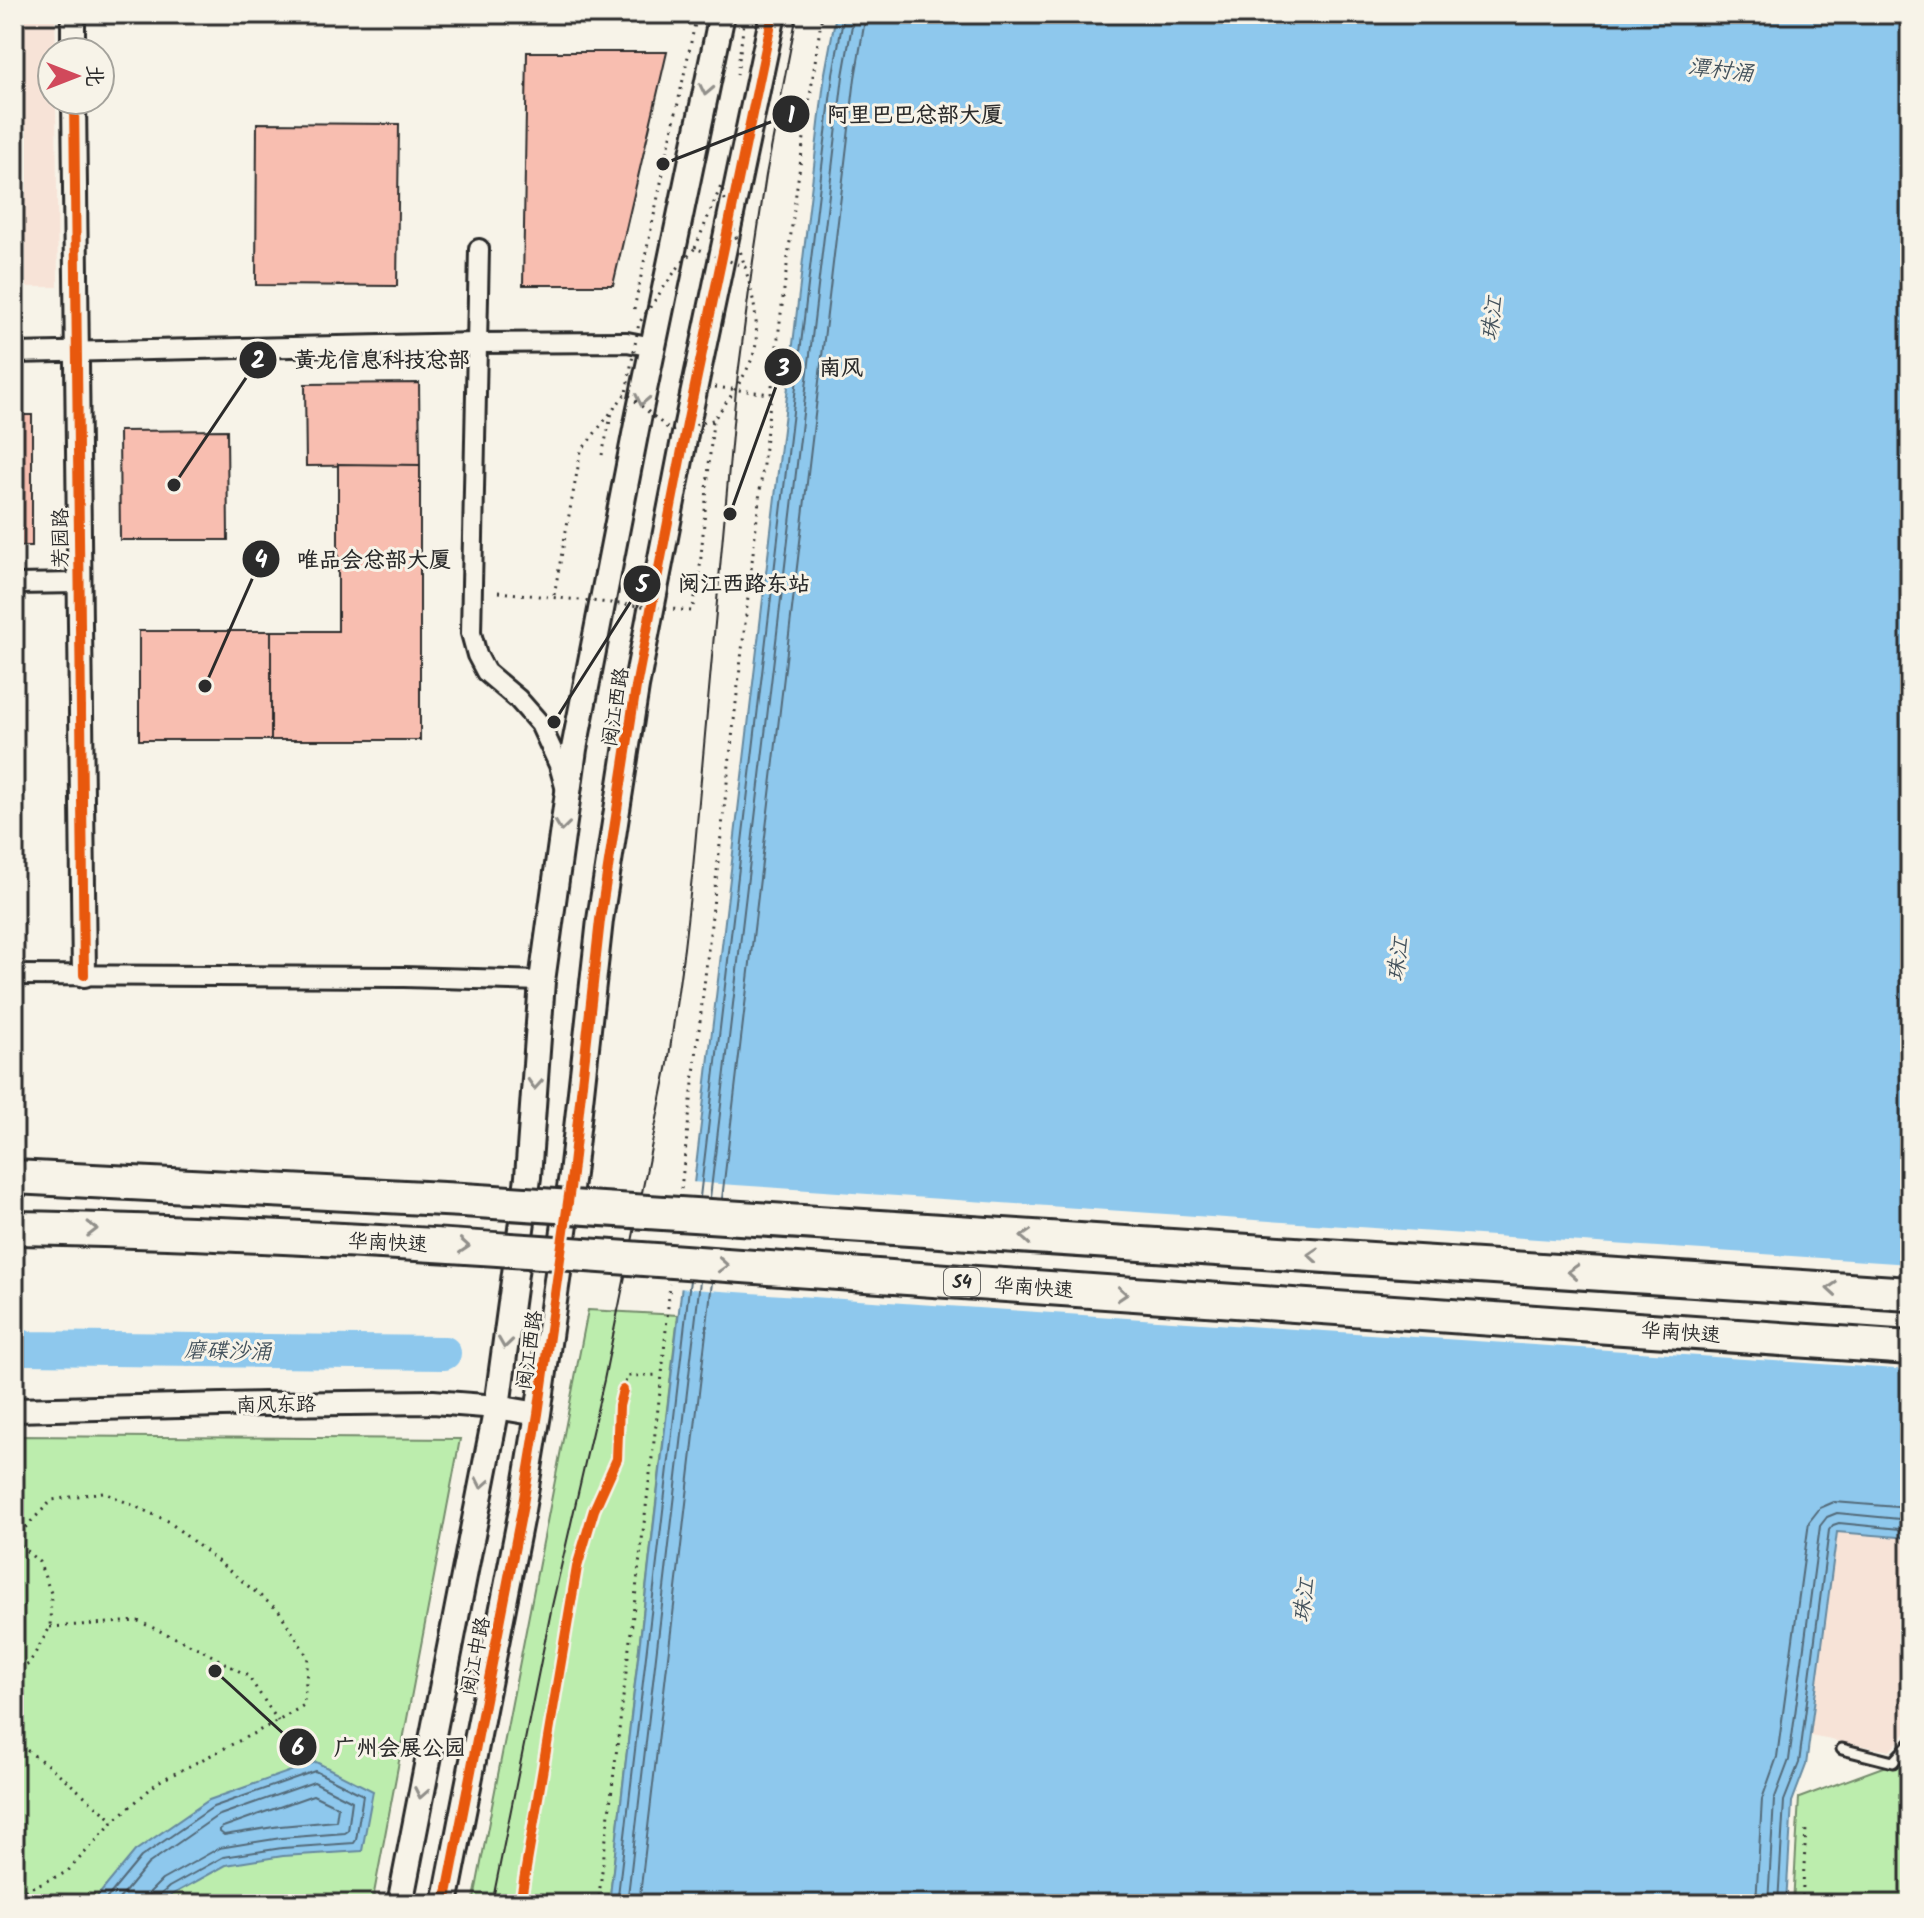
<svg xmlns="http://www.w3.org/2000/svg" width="1924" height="1918" font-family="Kalam,'LXGW WenKai TC',sans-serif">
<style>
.built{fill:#f7e3d7}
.green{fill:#bcedad;stroke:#748c6c;stroke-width:2}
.water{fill:#8ec8ed;stroke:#66899f;stroke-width:2}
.pier{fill:#f7f3e8}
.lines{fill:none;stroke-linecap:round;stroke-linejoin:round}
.shore{stroke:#536a79;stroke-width:2}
.river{stroke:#8ec8ed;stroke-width:34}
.building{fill:#f8beb0;stroke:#2b2b2b;stroke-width:2}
.service-casing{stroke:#2b2b2b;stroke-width:15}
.minor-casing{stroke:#2b2b2b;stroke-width:24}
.tertiary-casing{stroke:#2b2b2b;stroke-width:28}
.secondary-casing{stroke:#2b2b2b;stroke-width:30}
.path{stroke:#2b2b2b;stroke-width:3;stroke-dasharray:2 6;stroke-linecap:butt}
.service{stroke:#f7f3e8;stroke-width:9}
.minor{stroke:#f7f3e8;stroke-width:18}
.tertiary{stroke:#f7f3e8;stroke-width:22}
.secondary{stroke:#f7f3e8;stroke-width:24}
.tram{stroke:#2b2b2b;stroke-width:2}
.motorway-bridge-casing{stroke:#2b2b2b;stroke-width:38;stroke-linecap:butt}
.path-bridge{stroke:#2b2b2b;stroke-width:3;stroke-dasharray:2 6;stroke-linecap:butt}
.motorway-bridge{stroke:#f7f3e8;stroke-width:32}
.cycleway-casing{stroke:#f7f3e8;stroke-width:15}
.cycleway{stroke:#e8590c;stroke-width:10}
.oneway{stroke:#918f8a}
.labels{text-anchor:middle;stroke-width:6;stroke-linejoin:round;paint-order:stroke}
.shield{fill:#f7f3e8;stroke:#686764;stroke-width:2}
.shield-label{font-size:18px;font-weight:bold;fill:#2b2b2b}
.street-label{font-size:20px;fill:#2b2b2b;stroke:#f7f3e8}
.water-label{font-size:22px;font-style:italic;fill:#44525c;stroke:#f7f3e8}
.leader{fill:none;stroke:#2b2b2b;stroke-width:3}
.callout-dot{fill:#2b2b2b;stroke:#f7f3e8;stroke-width:3}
.mark-label{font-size:24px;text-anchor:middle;font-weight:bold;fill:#fff}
.callout-label{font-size:22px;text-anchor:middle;font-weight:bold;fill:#2b2b2b;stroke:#f7f3e8;stroke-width:6;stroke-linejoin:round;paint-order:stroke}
</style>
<rect width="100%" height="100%" fill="#f7f3e8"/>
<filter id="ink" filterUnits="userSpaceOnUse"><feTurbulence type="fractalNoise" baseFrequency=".0125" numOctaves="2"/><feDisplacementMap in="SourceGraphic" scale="16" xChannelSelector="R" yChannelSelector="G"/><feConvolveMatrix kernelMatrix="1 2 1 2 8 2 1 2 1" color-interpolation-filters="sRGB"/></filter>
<g filter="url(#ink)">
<g class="built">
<polygon points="14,14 55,14 56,52 52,52 52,100 56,100 58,287 14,287"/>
<polygon points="1837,1531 1910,1538 1910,1728 1890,1751 1810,1736"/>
</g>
<g class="green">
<polygon points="588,1310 678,1315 609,1904 473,1904"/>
<polygon points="14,1436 460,1439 372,1904 14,1904"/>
<polygon points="1910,1757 1910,1904 1793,1904 1799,1798"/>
</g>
<g class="water">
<polygon points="836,14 1910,14 1910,1538 1837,1532 1806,1765 1792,1802 1786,1904 609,1904 825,73"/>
<polygon points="316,1762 373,1791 362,1851 283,1856 226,1865 173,1894 162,1904 91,1904 135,1851 209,1800"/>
</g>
<polygon class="pier" points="690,1182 1910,1264 1910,1370 677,1288"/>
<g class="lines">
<g class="shore">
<polyline points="700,1197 833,74 844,14"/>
<polyline points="710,1198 843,76 854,14"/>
<polyline points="722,1199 855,78 866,14"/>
<polygon points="313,1795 338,1807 336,1821 280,1826 224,1835 220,1832 220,1829 223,1827"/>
<polyline points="102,1904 141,1857 213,1807 315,1771 363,1795 356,1840 354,1843 282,1848 223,1857 169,1887 159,1896 158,1904"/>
<polyline points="115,1904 148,1864 217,1816 314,1782 352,1801 348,1831 345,1833 281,1838 219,1848 162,1880 150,1892 148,1904"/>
<polyline points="617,1904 690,1280"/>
<polyline points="627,1904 700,1281"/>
<polyline points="639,1904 712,1282"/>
<polyline points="1756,1904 1762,1799 1777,1757 1809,1522 1820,1508 1834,1502 1910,1508"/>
<polyline points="1768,1904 1774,1800 1789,1760 1820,1526 1827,1517 1837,1513 1910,1520"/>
<polyline points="1778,1904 1784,1801 1799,1763 1829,1530 1833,1525 1839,1523 1910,1530"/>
</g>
<polyline class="river" points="14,1342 24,1348 444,1353"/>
</g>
<g class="building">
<polygon points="527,52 667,52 613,285 523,285"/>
<polygon points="257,123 399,124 397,286 256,285"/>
<polygon points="419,383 420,465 306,466 305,384"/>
<rect x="14" y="415" width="18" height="131"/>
<polygon points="227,430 228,540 120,540 119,431"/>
<polygon points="338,464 420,465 420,740 271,740 271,631 338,631"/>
<rect x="139" y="631" width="132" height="109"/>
</g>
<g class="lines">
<defs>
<polyline id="service" points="1842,1749 1893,1762 1910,1744"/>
<g id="minor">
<polyline points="479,249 471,633 477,655 486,672 518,699 540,724 559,765 566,790"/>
<polyline points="14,353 476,343 627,342 653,347"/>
<polyline points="14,584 79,583"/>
<polyline points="14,975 404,977 542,981"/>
</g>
<g id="tertiary">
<polyline points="73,14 73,52"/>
<polyline points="74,100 84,975"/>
<polyline points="14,1410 264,1404 433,1402 497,1407 538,1414"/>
</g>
<g id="secondary">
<polyline points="400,1904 497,1407 528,1177 542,981 574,749 639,414 722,14"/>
<polyline points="445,1904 522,1510 538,1414 572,1174 600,920 636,687 687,424 773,14"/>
</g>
</defs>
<use href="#service" class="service-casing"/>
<use href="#minor" class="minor-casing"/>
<use href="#tertiary" class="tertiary-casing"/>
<use href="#secondary" class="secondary-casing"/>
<g class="path">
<polyline points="737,75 745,14"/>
<polyline points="634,309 697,14"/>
<polyline points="715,387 771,394"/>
<polyline points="602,455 613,408"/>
<polyline points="681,1189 771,394 796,193 822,14"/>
<polyline points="623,1390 627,1376 660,1375"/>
<polyline points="14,1539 52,1500 103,1492 168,1521 279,1611 308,1657 304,1705 278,1721 158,1782 114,1821 67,1872 14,1895"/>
<polyline points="14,1540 39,1562 51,1593 50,1627 29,1664 14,1672"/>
<polyline points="50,1627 138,1621 200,1649 248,1676 278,1721"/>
<polyline points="14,1741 53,1769 114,1821"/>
<polyline points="598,1904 662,1375 670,1284"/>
<polyline points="1802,1904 1806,1828"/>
</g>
<use href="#service" class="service"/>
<use href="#minor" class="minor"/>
<use href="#tertiary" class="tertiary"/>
<use href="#secondary" class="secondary"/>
<polyline class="tram" points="492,1904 552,1606 604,1380 668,1064 684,948 693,868 736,390 753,261 766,175 797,14"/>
<defs>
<g id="motorway-bridge">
<polyline points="14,1177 463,1200 1910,1294"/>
<path d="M14 1228C316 1233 618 1257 919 1279 1250 1303 1580 1325 1910 1348"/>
</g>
</defs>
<use href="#motorway-bridge" class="motorway-bridge-casing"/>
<g class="path-bridge">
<polyline points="695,248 721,186 745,267"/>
<path d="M498 592 692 611 699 579 713 420C727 402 755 365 756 342 758 316 752 292 745 267L695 248 676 270 639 323 626 393 671 431 713 420"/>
<polyline points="554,595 581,451 626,393"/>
</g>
<use href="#motorway-bridge" class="motorway-bridge"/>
<defs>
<g id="cycleway">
<polyline points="74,100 84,975"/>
<polyline points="445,1904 522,1510 538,1414 572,1174 600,920 636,687 687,424 773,14"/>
<polyline points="520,1904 577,1567 594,1510 617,1459 619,1406 623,1390"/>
</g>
</defs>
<use href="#cycleway" class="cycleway-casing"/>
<use href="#cycleway" class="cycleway"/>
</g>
<defs><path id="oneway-chevron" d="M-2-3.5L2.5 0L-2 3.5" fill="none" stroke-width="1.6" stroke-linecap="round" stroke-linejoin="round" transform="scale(2)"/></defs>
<g class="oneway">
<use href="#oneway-chevron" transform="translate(706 90) rotate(102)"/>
<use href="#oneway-chevron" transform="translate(642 400) rotate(102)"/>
<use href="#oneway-chevron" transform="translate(562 826) rotate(97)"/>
<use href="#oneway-chevron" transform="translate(535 1084) rotate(94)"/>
<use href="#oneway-chevron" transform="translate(92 1229) rotate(1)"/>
<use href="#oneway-chevron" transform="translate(1026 1237) rotate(-176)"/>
<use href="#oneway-chevron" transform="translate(464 1246) rotate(4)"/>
<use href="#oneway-chevron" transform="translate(1313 1255) rotate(-176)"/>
<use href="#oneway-chevron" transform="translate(723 1265) rotate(4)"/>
<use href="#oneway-chevron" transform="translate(1573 1272) rotate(-176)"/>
<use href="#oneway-chevron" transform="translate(1832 1289) rotate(-176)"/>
<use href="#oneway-chevron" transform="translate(1122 1294) rotate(4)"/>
<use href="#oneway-chevron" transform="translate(505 1343) rotate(98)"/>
<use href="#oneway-chevron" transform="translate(482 1483) rotate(101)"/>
<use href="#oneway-chevron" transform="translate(421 1793) rotate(101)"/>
</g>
</g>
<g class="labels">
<rect class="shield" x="944" y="1268" width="36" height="28" rx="6"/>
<g class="shield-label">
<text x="962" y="1288">S4</text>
</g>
<g class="street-label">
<text transform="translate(60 538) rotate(-90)" y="7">芳园路</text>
<text transform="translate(615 707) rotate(-81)" y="7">阅江西路</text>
<text transform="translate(388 1242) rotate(3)" y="7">华南快速</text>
<text transform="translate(1034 1287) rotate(4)" y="7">华南快速</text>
<text transform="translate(1681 1332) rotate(4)" y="7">华南快速</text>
<text transform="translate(529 1350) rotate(-82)" y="7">阅江西路</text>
<text transform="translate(276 1404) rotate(-1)" y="7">南风东路</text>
<text transform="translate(475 1656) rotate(-79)" y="7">阅江中路</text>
</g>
<g class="water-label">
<text transform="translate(1721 69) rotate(7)" y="8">潭村涌</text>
<text transform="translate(1491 318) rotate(-82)" y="8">珠江</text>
<text transform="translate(1397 959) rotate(-82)" y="8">珠江</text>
<text transform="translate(228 1350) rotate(1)" y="8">磨碟沙涌</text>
<text transform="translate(1303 1600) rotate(-82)" y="8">珠江</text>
</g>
</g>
<path class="leader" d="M663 164L791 114M174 485L258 360M730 514L783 367M205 686L261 559M554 722L642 584M215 1671L298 1747"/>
<g class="callout-dot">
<circle cx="663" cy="164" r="8"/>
<circle cx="174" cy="485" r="8"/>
<circle cx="730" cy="514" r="8"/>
<circle cx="205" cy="686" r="8"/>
<circle cx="554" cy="722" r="8"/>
<circle cx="215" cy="1671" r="8"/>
<circle cx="791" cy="114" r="20"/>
<circle cx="258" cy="360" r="20"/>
<circle cx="783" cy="367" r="20"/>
<circle cx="261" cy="559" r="20"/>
<circle cx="642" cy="584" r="20"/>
<circle cx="298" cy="1747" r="20"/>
</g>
<g class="mark-label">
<text x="791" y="123">1</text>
<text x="258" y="368">2</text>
<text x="783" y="376">3</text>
<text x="261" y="567">4</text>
<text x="642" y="592">5</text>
<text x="298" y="1755">6</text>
</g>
<g class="callout-label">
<text x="915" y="122">阿里巴巴总部大厦</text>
<text x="382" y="367">黄龙信息科技总部</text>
<text x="841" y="375">南风</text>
<text x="374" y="567">唯品会总部大厦</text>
<text x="744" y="591">阅江西路东站</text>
<text x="400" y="1755">广州会展公园</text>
</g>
<rect width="1924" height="1918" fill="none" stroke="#f7f3e8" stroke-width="48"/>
<rect x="24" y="24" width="1876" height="1870" fill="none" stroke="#2b2b2b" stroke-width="3" filter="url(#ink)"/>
<g transform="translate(76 76) rotate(90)"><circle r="38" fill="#f7f3e8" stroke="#a5a39c" stroke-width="2"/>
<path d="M0-6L14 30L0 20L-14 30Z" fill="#d1495b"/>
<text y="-12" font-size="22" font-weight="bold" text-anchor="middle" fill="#2b2b2b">北</text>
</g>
</svg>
